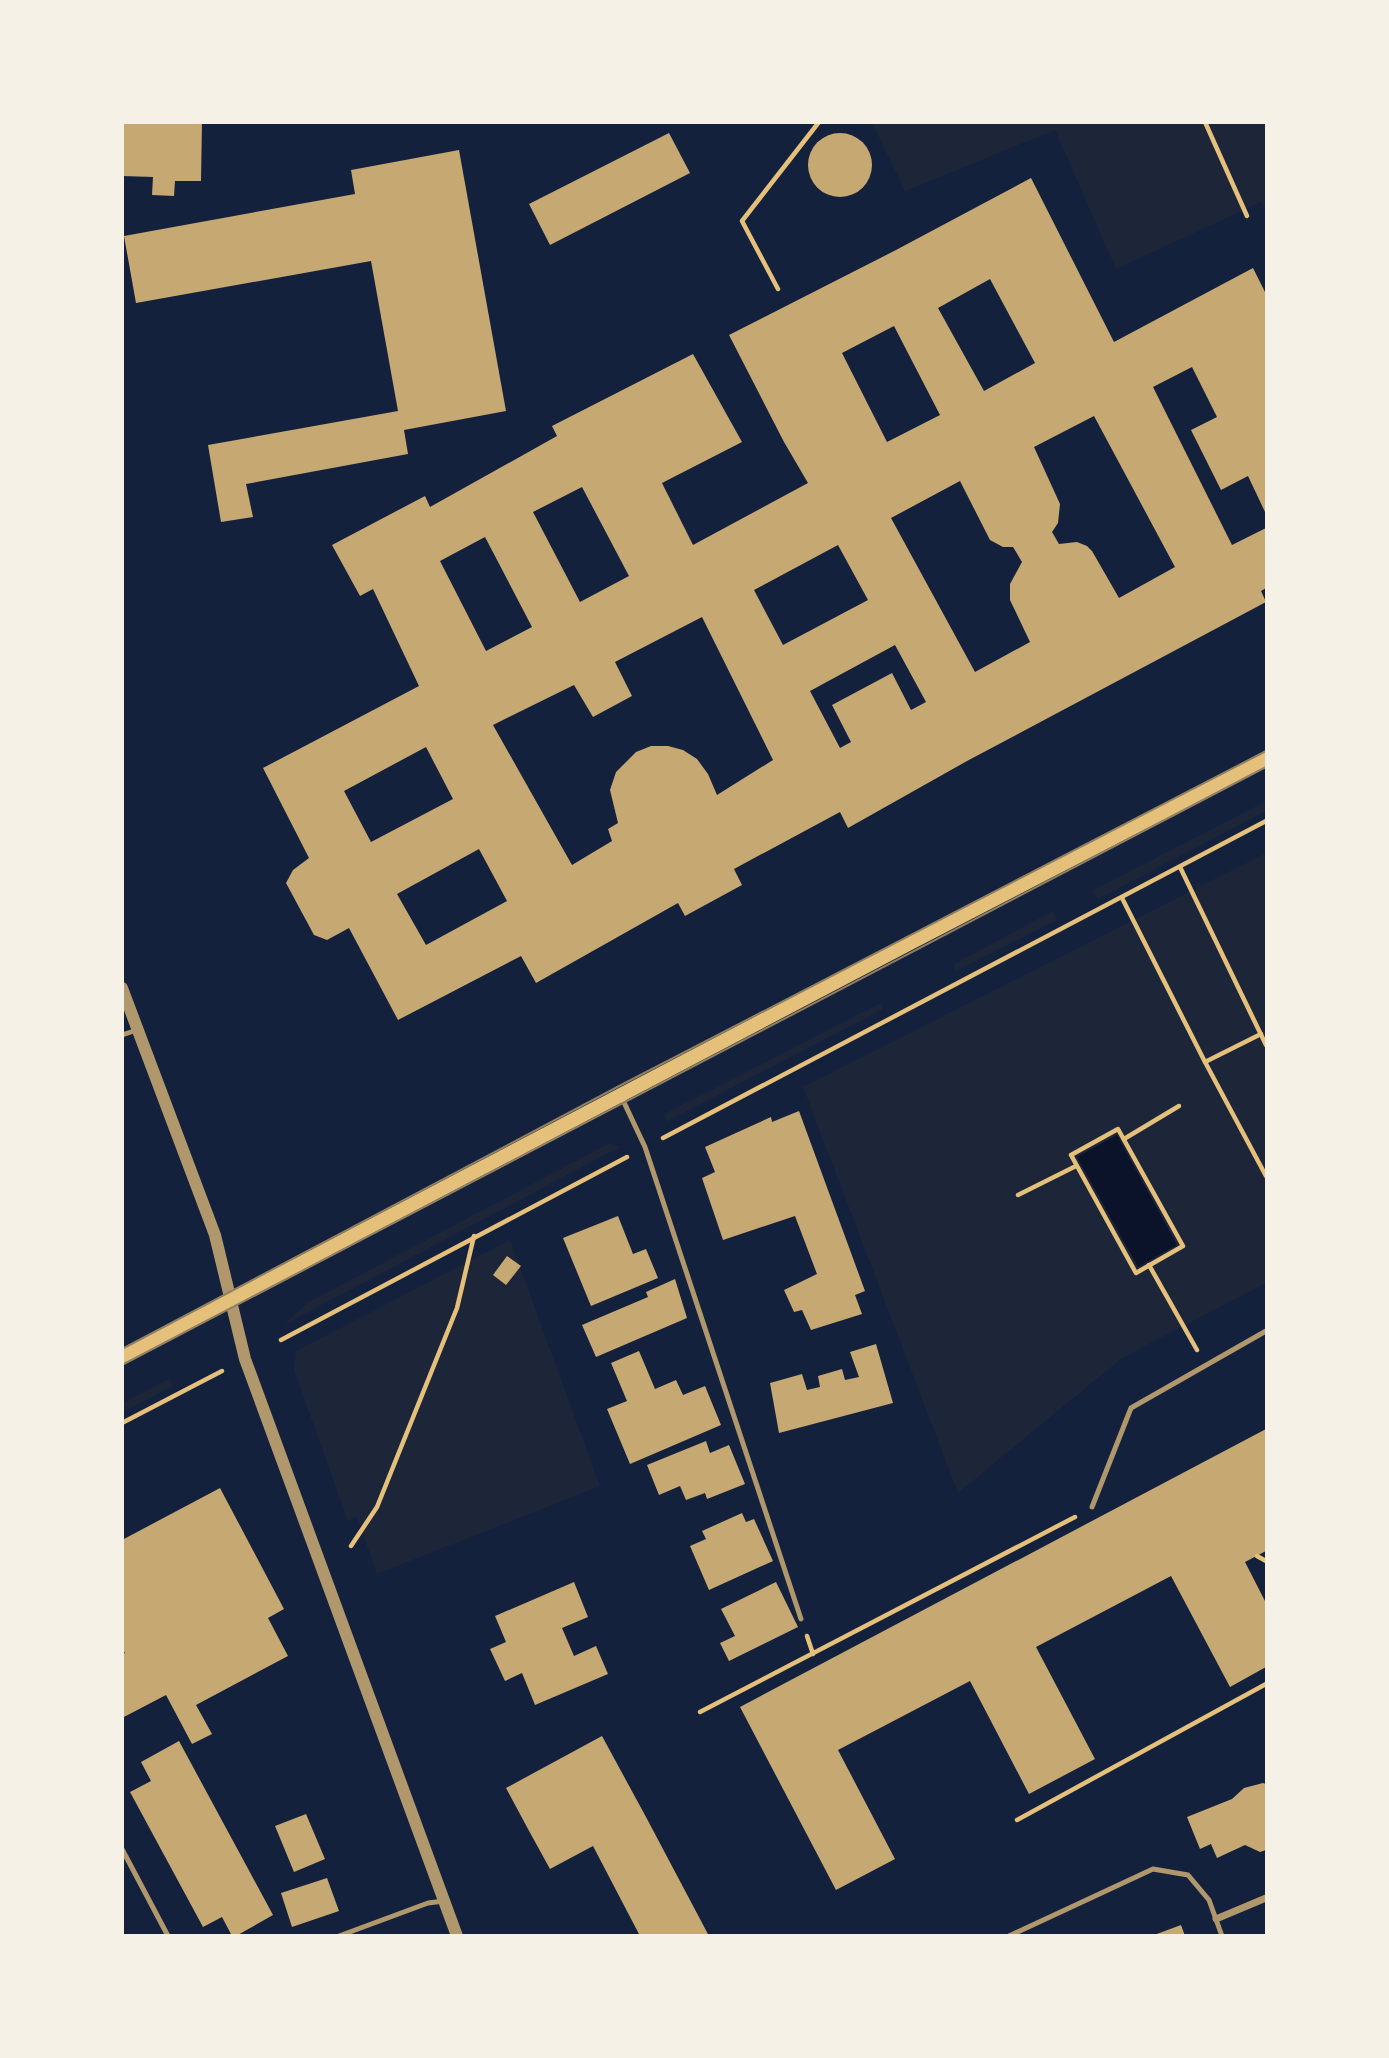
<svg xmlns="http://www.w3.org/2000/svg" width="1389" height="2058" font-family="'DM Sans',sans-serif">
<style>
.green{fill:#1d2539}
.water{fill:#0b132b}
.building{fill:#c6a872;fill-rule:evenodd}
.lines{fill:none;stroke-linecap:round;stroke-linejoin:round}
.path{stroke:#e5c07b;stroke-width:4.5}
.service{stroke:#b1986c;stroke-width:5}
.minor{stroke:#b1986c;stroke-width:7}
.tertiary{stroke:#b1986c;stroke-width:12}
.secondary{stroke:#e5c07b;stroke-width:14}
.tram{stroke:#918062;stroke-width:2}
</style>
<rect width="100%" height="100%" fill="#14213d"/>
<g class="green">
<polygon points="872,123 1266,123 1266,211 1261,202 1116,269 1055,130 905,191"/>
<polygon points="1266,801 1266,811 1098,899 1092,891"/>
<polygon points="1266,853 1266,1283 1122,1358 958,1493 803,1087"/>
<polygon points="1053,911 1057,920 956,971 954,964"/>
<polygon points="881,1003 883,1009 666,1122 665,1115 670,1111"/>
<polygon points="608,1144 620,1147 282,1326 307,1303"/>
<polygon points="510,1240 600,1486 377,1574 357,1517 348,1521 294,1370 296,1351"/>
<polygon points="169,1379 173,1386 123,1412 123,1403"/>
</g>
<polygon class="water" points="1117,1135 1177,1245 1138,1267 1077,1157"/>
<g class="building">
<polygon points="123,122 202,122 201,181 175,181 174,196 152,195 153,177 122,176"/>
<circle cx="840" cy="165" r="32"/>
<polygon points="669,133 690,173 550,245 529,204"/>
<polygon points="459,150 506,411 404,430 408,454 246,484 253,517 221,522 208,445 398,411 371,261 136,303 124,236 355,194 351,170"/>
<path d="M1031 178 1114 342 1253 268 1266 294V514L1248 476 1221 490 1191 430 1217 417 1192 367 1153 387 1232 545 1266 528V588L1261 591 1266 602 967 761 848 828 840 812 734 869 742 885 685 916 678 903 536 983 521 956 398 1020 349 928 327 940 314 935 286 883 293 870 309 858 263 768 419 686 373 589 360 596 332 545 425 496 430 507 557 436 552 426 693 354 742 442 662 483 693 545 808 483 784 442 729 335 896 250ZM990 279 1035 363 984 391 938 308ZM894 326 940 415 887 442 842 353ZM1094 416 1175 567 1119 598 1092 551 1087 546 1077 542 1059 544 1052 532 1058 523 1060 504 1034 447ZM960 481 990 540 1003 547H1013L1022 562 1010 584V600L1030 642 975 672 891 518ZM582 487 629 576 580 602 533 512ZM485 537 532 627 486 651 440 561ZM838 545 868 600 783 645 754 590ZM702 617 773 760 717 795 708 774 697 759 683 750 668 746H651L636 752 616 772 610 790 618 823 608 829 612 841 572 865 493 725 574 685 593 717 632 696 615 662ZM895 645 926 702 911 710 892 673 832 705 851 742 840 748 810 691ZM426 747 453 799 371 842 344 791ZM479 849 507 901 426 945 397 894Z"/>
<polygon points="799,1111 865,1291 855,1295 862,1314 811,1330 802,1310 794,1312 784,1290 817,1274 795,1216 723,1240 702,1178 715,1172 705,1147 771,1117 772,1122"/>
<polygon points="618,1216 633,1254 646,1249 658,1278 591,1306 563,1238"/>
<polygon points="507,1256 521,1266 506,1285 493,1275"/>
<polygon points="675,1279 687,1318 596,1357 582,1325 648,1297 646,1292"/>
<polygon points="876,1344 893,1403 779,1433 770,1383 802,1374 807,1390 820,1387 818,1376 842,1369 845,1380 859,1377 850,1352"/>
<polygon points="639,1351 655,1389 676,1380 683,1395 705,1386 721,1425 630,1464 607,1409 627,1401 611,1363"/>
<polygon points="1266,1429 1266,1551 1245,1562 1266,1603 1266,1667 1230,1687 1171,1576 1036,1647 1095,1759 1029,1794 970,1681 838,1750 895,1859 836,1890 740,1707"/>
<polygon points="706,1441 710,1453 729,1445 745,1484 707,1499 705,1493 686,1500 680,1486 659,1495 647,1465"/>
<polygon points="220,1488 284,1609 268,1618 288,1656 196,1705 212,1734 192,1744 166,1695 122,1718 122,1654 125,1653 122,1649 122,1540"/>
<polygon points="742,1513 746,1522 754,1519 773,1561 709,1590 690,1546 706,1539 702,1531"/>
<polygon points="574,1582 588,1617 562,1628 574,1656 596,1646 608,1674 535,1705 522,1673 505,1681 490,1649 506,1642 495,1616"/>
<polygon points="776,1582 798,1627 729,1661 720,1643 735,1636 721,1609"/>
<polygon points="602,1736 646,1817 709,1936 640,1936 593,1846 550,1869 528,1829 506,1788"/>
<polygon points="179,1741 273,1915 236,1936 232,1936 222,1917 203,1927 130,1792 151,1781 141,1762"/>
<polygon points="1263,1783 1266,1784 1266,1850 1260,1852 1245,1845 1217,1858 1211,1844 1200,1849 1187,1817 1232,1799 1244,1788"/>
<polygon points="306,1814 325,1859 294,1872 275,1826"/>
<polygon points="327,1878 339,1911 292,1927 281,1893"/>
<polygon points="1181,1925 1185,1936 1154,1936 1154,1935"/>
</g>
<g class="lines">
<g class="path">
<polyline points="1205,122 1247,216"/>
<polyline points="778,289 742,221 819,122"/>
<polyline points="1180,867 1266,1045"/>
<polyline points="1122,898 1205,1062 1266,1176"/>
<polyline points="1205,1062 1261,1034"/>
<polygon points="1118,1129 1183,1246 1136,1273 1071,1155"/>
<polyline points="663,1138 1266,821"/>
<polyline points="1124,1139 1179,1106"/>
<polyline points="1018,1195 1076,1166"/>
<polyline points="1149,1265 1197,1350"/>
<polyline points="281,1340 627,1157"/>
<polyline points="122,1423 222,1371"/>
<polyline points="351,1546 377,1507 457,1308 474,1236"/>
<polyline points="1257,1556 1266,1561"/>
<polyline points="807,1636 813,1654"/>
<polyline points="700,1712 1075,1517"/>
<polyline points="1017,1820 1266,1684"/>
</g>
<g class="service">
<polyline points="122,1035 137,1030"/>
<polyline points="621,1096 645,1147 801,1619"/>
<polyline points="1092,1507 1131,1408 1266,1331"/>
<polyline points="122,1849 168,1936"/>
<polyline points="339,1936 428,1903 444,1901"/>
<polyline points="1009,1936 1153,1869 1188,1875 1209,1900 1222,1936"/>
</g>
<polyline class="minor" points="1216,1919 1266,1898"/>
<polyline class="tertiary" points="122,988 215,1235 245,1359 457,1936"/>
<polyline class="secondary" points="122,1357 912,942 1266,759"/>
<g class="tram">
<polyline points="122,1349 623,1084 1266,751"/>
<polyline points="122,1365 1266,767"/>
</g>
</g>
<rect width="1389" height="2058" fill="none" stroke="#f6f1e7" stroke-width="248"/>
</svg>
